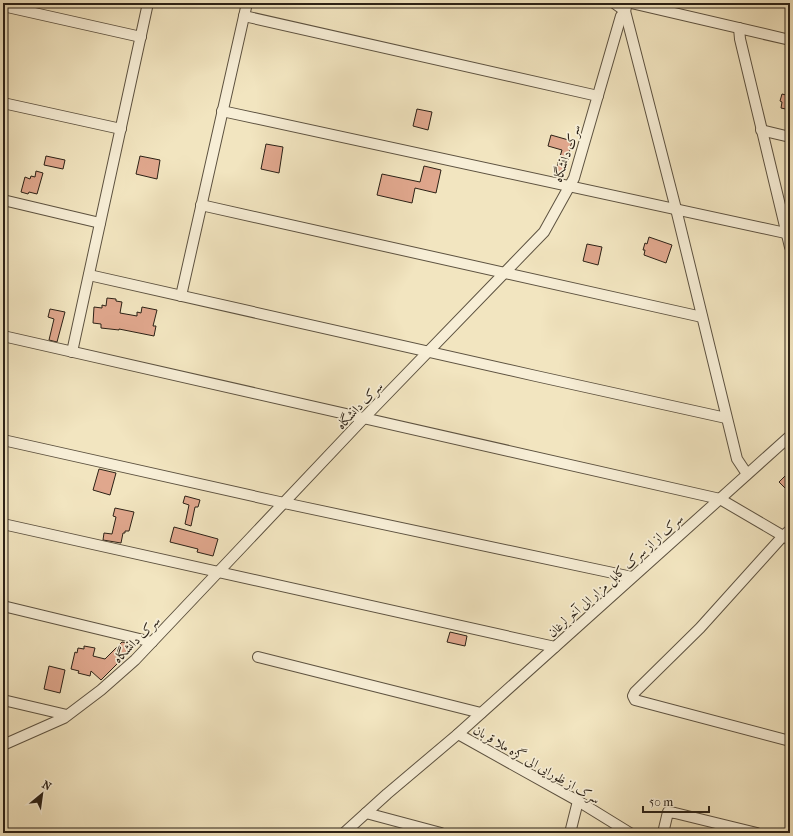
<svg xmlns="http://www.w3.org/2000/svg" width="793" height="836" font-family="'IM FELL French Canon',Amiri,serif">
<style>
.building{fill:#e0a78d;stroke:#2b2116}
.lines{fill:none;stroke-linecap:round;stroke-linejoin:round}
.minor-casing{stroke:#5d5240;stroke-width:12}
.minor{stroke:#f7eed6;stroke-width:10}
.labels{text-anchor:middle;stroke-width:3.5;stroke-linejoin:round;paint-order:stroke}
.street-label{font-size:13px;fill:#2b2116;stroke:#f7eed6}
</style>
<rect width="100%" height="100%" fill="#f2e5c0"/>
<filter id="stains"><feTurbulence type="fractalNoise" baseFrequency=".005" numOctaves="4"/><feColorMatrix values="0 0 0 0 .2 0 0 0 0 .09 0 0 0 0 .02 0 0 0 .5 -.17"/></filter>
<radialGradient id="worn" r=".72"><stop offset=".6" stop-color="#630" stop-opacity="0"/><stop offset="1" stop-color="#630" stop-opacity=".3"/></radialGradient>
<g class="building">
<polygon points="782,94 790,96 790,110 781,108 782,102 780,101"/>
<polygon points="417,109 432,112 428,130 413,126"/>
<polygon points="551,135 572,141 563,178 554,176 562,150 548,146"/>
<polygon points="266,144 283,147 279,173 261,169"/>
<polygon points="46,156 65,160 63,169 44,165"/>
<polygon points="140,156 160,160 157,179 136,174"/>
<polygon points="424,166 441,170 436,193 415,188 412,203 377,195 382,174 420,182"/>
<polygon points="36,171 43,173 37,194 29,192 28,194 21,192 25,177 30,179 31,176 35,177"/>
<polygon points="649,237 672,245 666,263 644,255 645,250 643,250 645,243 647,244"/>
<polygon points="587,244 602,247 598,265 583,261"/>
<polygon points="107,298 116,299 116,301 122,302 120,313 137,316 137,312 141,313 142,307 157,310 153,326 156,326 154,336 119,329 119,330 101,328 101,324 93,323 94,307 102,308 102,305 106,306"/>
<polygon points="50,309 65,312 57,342 49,340 54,319 48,317"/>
<polygon points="99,469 116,473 110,495 93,490"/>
<polygon points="790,471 790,493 779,482"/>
<polygon points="185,496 200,500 198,507 195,507 191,526 185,524 189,505 183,503"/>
<polygon points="115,508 134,512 129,531 125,531 125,533 123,533 121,543 103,540 104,533 112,534 116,517 113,516"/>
<polygon points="174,527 218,539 213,556 197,552 198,549 170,542"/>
<polygon points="450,632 467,636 465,646 447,642"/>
<polygon points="122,642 132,644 133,648 101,680 91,671 90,676 78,673 79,671 71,669 75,652 77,653 78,648 84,649 84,646 95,648 93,656 105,659"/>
<polygon points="49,666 65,670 60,693 44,689"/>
</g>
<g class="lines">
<defs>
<g id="minor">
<polyline points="614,3 625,11 676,209 737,459 747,474"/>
<polyline points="631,3 790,40"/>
<polyline points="3,6 141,37"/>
<polyline points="244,16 598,96"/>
<polyline points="739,28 740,39 790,247"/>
<polyline points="3,103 121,129"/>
<polyline points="222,111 790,234"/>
<polyline points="761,130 790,137"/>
<polyline points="3,200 100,223"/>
<polyline points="201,205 702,317"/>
<polyline points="89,275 536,376 726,418"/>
<polyline points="181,296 247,3"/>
<polyline points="3,336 720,499 790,540"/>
<polyline points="72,352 148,3"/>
<polyline points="3,440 284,503 632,577"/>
<polyline points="3,524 555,647"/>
<polyline points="790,530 783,536 700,628 635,692 633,696 635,700 790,741"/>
<polyline points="3,606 152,642"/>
<polyline points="258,657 481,713"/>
<polyline points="3,700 67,715"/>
<polyline points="458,734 578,801 630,833"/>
<polyline points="3,745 64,718 101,690 135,660 364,418 544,232 574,178 621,16 625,11 627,3"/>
<polyline points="366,813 441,833"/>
<polyline points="344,833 387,794 458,734 790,436"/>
<polyline points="570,833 578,801"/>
<polyline points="663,833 668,812 675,813 757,833"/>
</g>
</defs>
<use href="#minor" class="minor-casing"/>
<use href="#minor" class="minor"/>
</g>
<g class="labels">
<g class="street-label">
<text transform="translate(566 153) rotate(-71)" y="5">سرک دانشگاه</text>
<text transform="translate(359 405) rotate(-46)" y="5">سرک دانشگاه</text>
<text transform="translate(615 575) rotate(-42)" y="5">سرک از از سرک کابل مزار الی آخر لرغان</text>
<text transform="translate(136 639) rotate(-45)" y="5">سرک دانشگاه</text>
<text transform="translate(537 764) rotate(30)" y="5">سرک از ظورایی الی گزه ملا قربان</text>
</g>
</g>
<rect width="793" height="836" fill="none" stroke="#f2e5c0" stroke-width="16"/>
<rect x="4" y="4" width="785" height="828" fill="none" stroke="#2b2116" stroke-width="2"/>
<rect x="8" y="8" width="777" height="820" fill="none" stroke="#2b2116"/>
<g transform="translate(42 794) rotate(29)" stroke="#f7eed6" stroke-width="3" paint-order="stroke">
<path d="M0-3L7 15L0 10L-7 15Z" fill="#2b2116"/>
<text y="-6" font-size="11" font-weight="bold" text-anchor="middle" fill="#2b2116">N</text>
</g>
<path d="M643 806v6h66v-6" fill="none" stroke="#2b2116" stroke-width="2"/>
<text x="649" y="806" font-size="12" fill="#2b2116" stroke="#f7eed6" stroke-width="3" paint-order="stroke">50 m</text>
<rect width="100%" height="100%" filter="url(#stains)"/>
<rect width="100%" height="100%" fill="url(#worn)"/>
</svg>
